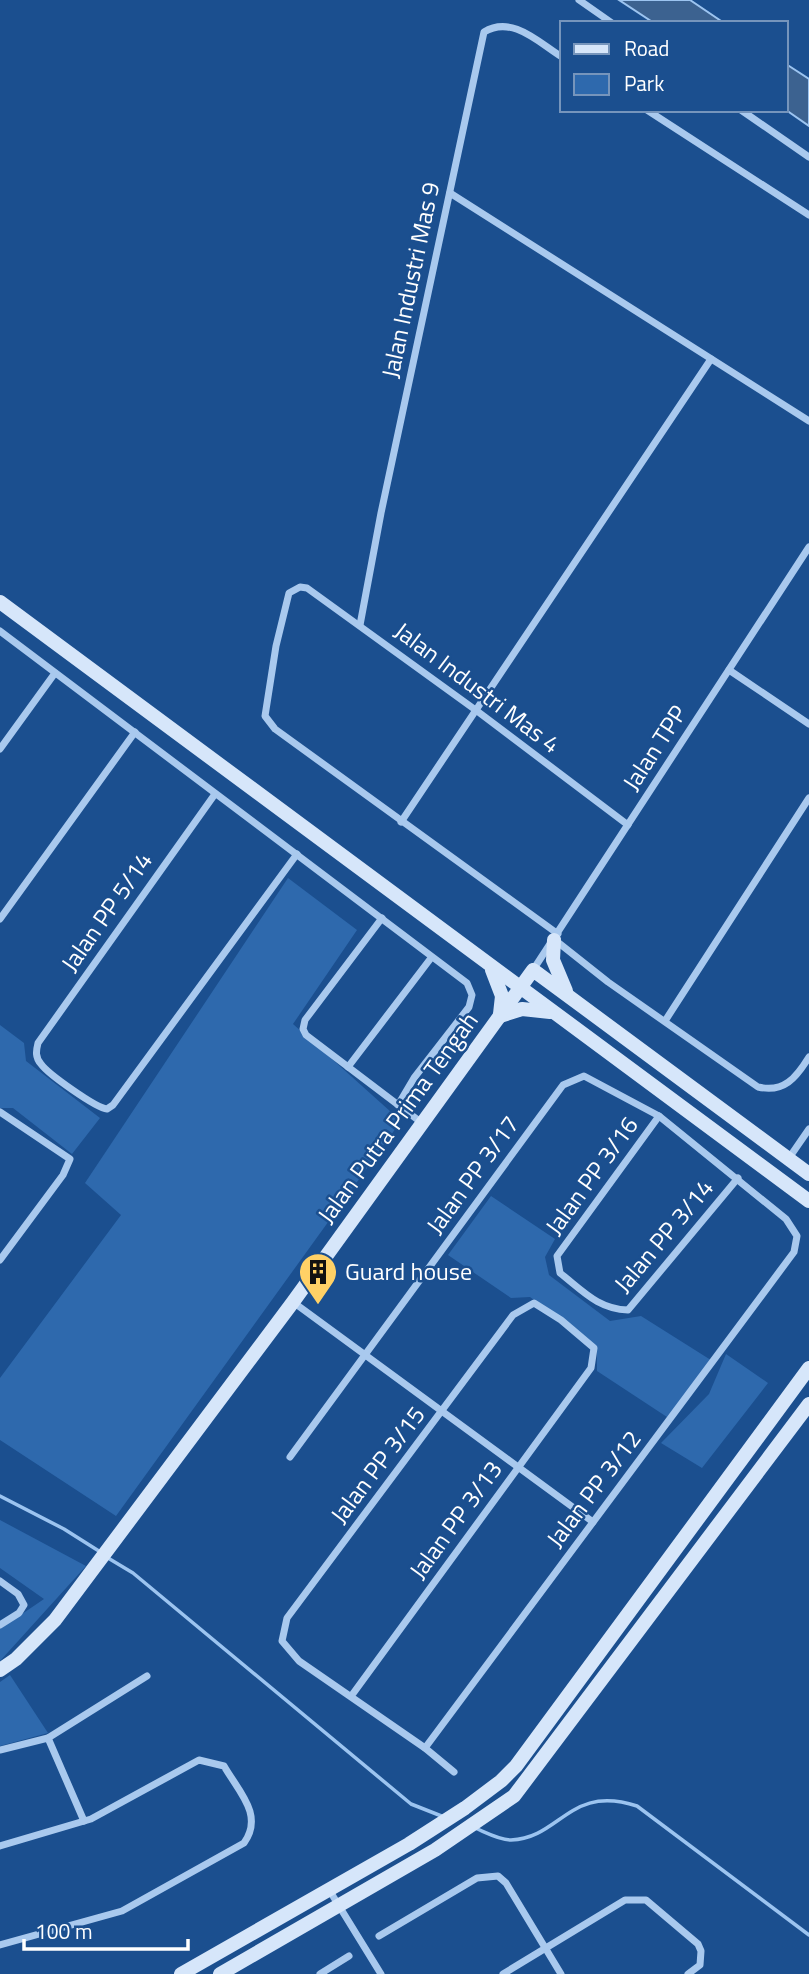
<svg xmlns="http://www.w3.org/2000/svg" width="809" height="1974" font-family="'Titillium Web',sans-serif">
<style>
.green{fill:#2e69ad}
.water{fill:#3c6290;stroke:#9cc4f0;stroke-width:2}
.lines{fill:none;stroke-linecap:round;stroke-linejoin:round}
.stream{stroke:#9cc4f0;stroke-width:3.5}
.street{stroke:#a9c9ee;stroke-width:7}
.secondary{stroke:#d6e6fa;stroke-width:14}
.labels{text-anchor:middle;stroke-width:5;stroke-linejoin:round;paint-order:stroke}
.street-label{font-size:24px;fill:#fff;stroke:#1b4f8f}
.poi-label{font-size:24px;fill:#fff;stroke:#1b4f8f;text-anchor:start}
</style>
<rect width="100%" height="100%" fill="#1b4f8f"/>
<g class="green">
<polygon points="288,878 357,930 293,1024 401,1121 116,1516 0,1440 0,1378 121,1215 85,1183"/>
<polygon points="0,1025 24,1043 26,1061 100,1118 72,1154 13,1108 0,1108"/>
<polygon points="491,1196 555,1239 545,1257 549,1275 610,1321 641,1316 714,1362 667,1417 597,1371 597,1347 530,1297 511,1298 448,1255"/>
<polygon points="726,1354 768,1383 702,1468 661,1443 709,1394"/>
<polygon points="0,1520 86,1566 0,1661 0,1629 44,1599 0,1568"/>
<polygon points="10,1675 48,1733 0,1746 0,1682"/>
</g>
<g class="water">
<polygon points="619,0 690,0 724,23 654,23"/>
<polygon points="786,64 809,79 809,126 786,110"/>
</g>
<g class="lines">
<g class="stream">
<polyline points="0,1496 64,1529 102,1553"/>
<polyline points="108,1558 133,1573 411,1804 444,1817"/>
<path d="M475 1828C485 1832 499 1840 511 1840 561 1838 569 1784 637 1806L809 1935"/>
</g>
<g class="street">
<polyline points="579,0 612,23"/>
<polyline points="647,110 809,215"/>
<polyline points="741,110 809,157"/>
<polyline points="450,193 809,421"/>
<path d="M360 625 381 513 484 32C512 15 538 42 562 57"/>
<polyline points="0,631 467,983 472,995 469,1007 414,1078 398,1105"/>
<polyline points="729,670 809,724"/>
<polyline points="0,749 55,673"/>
<path d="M215 794 38 1043C36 1051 35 1057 41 1064 48 1074 96 1108 107 1109L113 1105 297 854"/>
<polyline points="401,822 711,359"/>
<polyline points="382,918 305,1020 303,1029 306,1035 422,1123"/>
<polyline points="0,919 135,732"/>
<polyline points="558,934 275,729 265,716 276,646 289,593 300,587 307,588 477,711 628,825"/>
<path d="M555 940 608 982 758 1087C784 1093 796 1078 809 1057"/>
<polyline points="533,970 809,547"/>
<polyline points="665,1021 809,798"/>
<polyline points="348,1067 431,958"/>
<polyline points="0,1112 70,1159 63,1175 0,1260"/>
<path d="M659 1116 557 1256 560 1273C583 1291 598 1309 628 1310L738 1178"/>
<polyline points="789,1158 809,1129"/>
<polyline points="293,1302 593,1522"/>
<polyline points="290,1457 563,1085 584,1076 659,1116 786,1219 797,1236 794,1252 425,1748"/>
<polyline points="0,1581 18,1594 24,1605 19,1613 0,1625"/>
<polyline points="352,1695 591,1368 594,1348 561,1320 534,1303 513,1315 287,1618 282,1641 299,1661 425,1748 454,1772"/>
<polyline points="48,1738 84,1821"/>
<polyline points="0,1750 48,1738 147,1676"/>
<path d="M0 1846 91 1819 199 1760 224 1766C239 1792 264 1815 244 1843L122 1911 0 1945"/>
<polyline points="328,1888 381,1974"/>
<polyline points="379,1936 477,1878 498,1876 506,1883 561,1974"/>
<polyline points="320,1974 349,1956"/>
<polyline points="503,1974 625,1900 646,1900 698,1944 701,1951 700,1965 688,1974"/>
</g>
<g class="secondary">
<polyline points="0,602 809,1201"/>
<polyline points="554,940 553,960 566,991"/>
<polyline points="492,970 502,996 500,1014"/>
<polyline points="500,1016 522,1009 550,1012"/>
<polyline points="0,1670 16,1659 55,1620 293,1302 533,970 809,1174"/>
<polyline points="181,1974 409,1844 465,1808 501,1781 516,1766 809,1368"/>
<polyline points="220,1974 435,1850 514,1796 809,1404"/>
</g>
</g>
<defs>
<symbol id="building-pin" viewBox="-11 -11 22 30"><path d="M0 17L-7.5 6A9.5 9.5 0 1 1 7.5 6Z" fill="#ffd166" stroke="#1b4f8f"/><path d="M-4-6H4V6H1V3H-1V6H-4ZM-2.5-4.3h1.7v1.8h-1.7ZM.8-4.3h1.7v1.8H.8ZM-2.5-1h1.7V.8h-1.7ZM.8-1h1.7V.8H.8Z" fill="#111"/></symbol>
</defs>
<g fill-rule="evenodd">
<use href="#building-pin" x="296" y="1250" width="44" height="60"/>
</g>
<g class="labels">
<g class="street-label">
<text transform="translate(411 280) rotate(-78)" y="8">Jalan Industri Mas 9</text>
<text transform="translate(477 688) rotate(37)" y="8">Jalan Industri Mas 4</text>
<text transform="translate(655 748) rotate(-57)" y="8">Jalan TPP</text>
<text transform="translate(107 912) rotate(-55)" y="8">Jalan PP 5/14</text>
<text transform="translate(398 1118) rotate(-54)" y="8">Jalan Putra Prima Tengah</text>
<text transform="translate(473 1175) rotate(-54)" y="8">Jalan PP 3/17</text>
<text transform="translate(592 1176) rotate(-54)" y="8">Jalan PP 3/16</text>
<text transform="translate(664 1236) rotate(-50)" y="8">Jalan PP 3/14</text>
<text transform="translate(378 1465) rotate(-53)" y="8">Jalan PP 3/15</text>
<text transform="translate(594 1489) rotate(-53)" y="8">Jalan PP 3/12</text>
<text transform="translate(456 1520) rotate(-54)" y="8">Jalan PP 3/13</text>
</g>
<g class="poi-label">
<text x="345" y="1280">Guard house</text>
</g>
</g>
<rect x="560" y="21" width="228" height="91" fill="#1b4f8f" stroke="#7695bc" stroke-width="2"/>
<rect x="574" y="44" width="35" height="10" fill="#d6e6fa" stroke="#7695bc" stroke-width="2"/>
<text x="624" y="56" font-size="21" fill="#ffffff">Road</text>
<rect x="574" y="74" width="35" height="21" fill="#2e69ad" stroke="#7695bc" stroke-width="2"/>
<text x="624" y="91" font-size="21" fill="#ffffff">Park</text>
<path d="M24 1939v10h164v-10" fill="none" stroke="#ffffff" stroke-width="3.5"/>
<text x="35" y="1939" font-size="21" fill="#ffffff" stroke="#1b4f8f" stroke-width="5" paint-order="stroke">100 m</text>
</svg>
